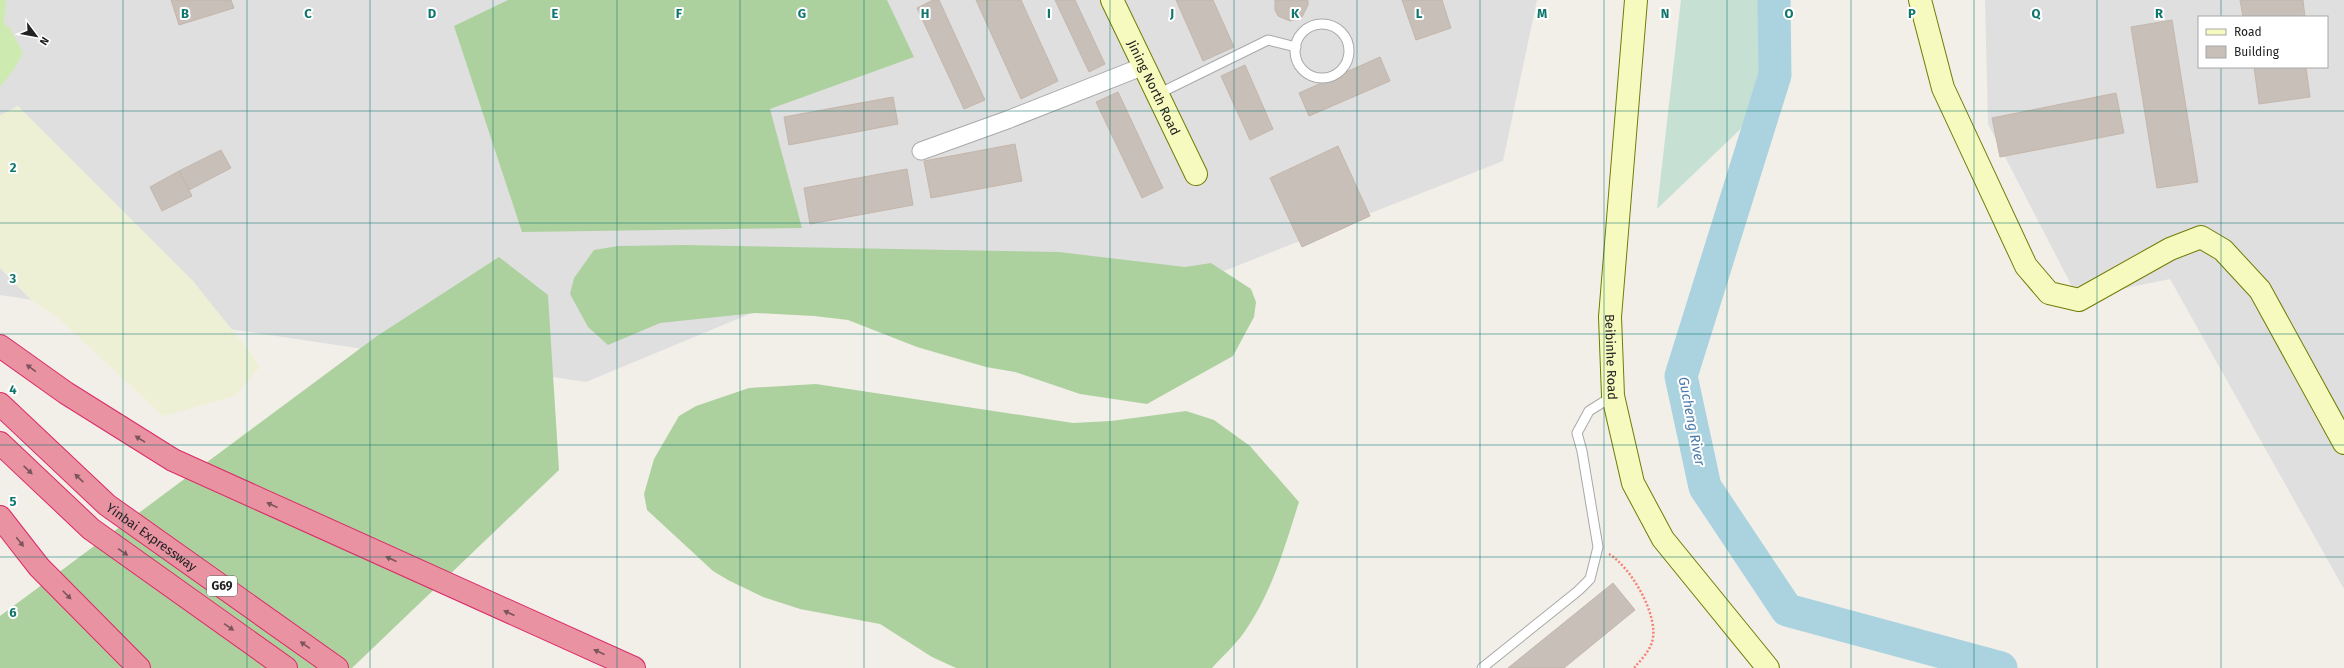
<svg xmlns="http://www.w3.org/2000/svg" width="2344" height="668" font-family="'Fira Sans',sans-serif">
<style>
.residential{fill:#e0dfdf;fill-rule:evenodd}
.farmland{fill:#eef0d5}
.grass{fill:#cdebb0}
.forest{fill:#add19e}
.wetland{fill:#c6e0d4}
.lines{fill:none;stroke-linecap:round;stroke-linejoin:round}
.river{stroke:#aad3df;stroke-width:33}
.building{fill:#c7bfb8;stroke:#c4b6ab}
.lane-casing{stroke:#a9a9a9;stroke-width:11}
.street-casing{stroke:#a9a9a9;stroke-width:19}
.secondary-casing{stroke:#707d05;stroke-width:24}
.highway-casing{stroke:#dc2a67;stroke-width:24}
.path{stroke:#fa8072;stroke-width:2.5;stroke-dasharray:2 2;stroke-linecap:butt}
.lane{stroke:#fff;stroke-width:9}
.street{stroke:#fff;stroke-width:17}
.secondary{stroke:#f7fabf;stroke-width:22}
.highway{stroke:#e892a2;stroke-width:22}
.oneway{fill:#7b545c}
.grid{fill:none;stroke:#0f766e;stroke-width:1;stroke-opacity:0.55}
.labels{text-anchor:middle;stroke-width:4;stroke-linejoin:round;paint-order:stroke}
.shield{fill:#fff;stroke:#646464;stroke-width:1}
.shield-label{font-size:12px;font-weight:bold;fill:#222}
.street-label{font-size:13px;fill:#222;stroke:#fff}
.water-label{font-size:14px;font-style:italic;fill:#4a7aab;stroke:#fff}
.grid-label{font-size:13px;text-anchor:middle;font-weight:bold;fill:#0f766e;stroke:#fff;stroke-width:4;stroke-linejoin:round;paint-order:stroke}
</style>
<rect width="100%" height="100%" fill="#f2efe9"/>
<g class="residential">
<polygon points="0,0 1537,0 1503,161 1163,295 846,274 586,382 0,295"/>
<path d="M1985 0H2344V589L2170 279 2078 298 1988 124ZM2199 17H2327V67H2199Z"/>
</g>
<polygon class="farmland" points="18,106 193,281 253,356 259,368 235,396 163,416 56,316 32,301 0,268 0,115"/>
<polygon class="grass" points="0,0 6,0 4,24 10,28 23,53 15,68 0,87"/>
<g class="forest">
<polygon points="508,0 887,0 914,57 770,109 802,228 522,232 454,26"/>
<polygon points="685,245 1059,252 1185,267 1211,263 1251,289 1256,302 1254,317 1233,356 1147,404 1080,394 1015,372 986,367 917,347 848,320 814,316 755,313 660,323 608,345 588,327 570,294 574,278 594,250 618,246"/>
<polygon points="499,257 548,295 559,470 352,668 0,668 0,616 377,336"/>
<path d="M816 384 1073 423 1111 421 1186 411 1214 420 1250 446 1299 502C1284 549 1272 593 1243 634 1234 646 1222 657 1212 668H956L932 657 880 624 800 609 763 597 728 580 713 571 647 510 644 494 654 459 679 416 696 406 749 388Z"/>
</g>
<polygon class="wetland" points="1681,0 1790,0 1774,97 1657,209"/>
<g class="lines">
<polyline class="river" points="1774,0 1775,75 1681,376 1705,487 1787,610 2001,668"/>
</g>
<g class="building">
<polygon points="171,0 231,0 234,8 179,25"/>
<polygon points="933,0 939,0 985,100 964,109 917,8"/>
<polygon points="976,0 1021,0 1058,81 1021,99"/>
<polygon points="1055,0 1075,0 1105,64 1089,72"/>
<polygon points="1176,0 1213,0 1234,47 1203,61"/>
<polygon points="1275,0 1308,0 1308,5 1302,17 1290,21 1278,16 1275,10"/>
<polygon points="1402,0 1442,0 1451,28 1416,40"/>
<polygon points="2240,0 2303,0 2305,17 2243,17"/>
<polygon points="2172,20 2198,182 2157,188 2131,27"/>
<polygon points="1380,57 1390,81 1309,116 1299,93"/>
<polygon points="1245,65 1273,129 1250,140 1221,76"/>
<polygon points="2254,67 2306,67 2310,97 2259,104"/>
<polygon points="1118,92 1163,188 1142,198 1096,102"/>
<polygon points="2116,93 2124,133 2000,157 1992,118"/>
<polygon points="893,97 898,124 789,145 784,117"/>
<polygon points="1015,144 1022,181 931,198 924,161"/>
<polygon points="1338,146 1370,216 1302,247 1270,178"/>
<polygon points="221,150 231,168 189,190 179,171"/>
<polygon points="907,169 913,205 810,224 804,188"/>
<polygon points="179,171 192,196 162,211 150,187"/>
<polygon points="1613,583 1635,610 1564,668 1508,668"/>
</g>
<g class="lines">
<defs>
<g id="lane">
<circle cx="1322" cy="51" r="27"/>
<polyline points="1158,94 1268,40 1296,47"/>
<polyline points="1482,668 1578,591 1590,579 1598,547 1582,451 1577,433 1589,411 1613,396"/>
</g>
<polyline id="street" points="921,151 1007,120 1144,66"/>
<g id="secondary">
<path id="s1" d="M1112 0 1196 174"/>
<path id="s2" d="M1636 0 1610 317 1613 396 1633 483 1663 539 1768 668"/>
<polyline points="1920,0 1943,88 2026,266 2049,293 2079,300 2170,249 2201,237 2223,250 2260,290 2344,443"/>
</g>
<g id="highway">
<polyline points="0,346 66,393 173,460 634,668"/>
<path id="s3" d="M0 404 107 505 337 668"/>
<polyline points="0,443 91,529 286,668"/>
<polyline points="0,517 39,567 139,668"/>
</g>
</defs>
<use href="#lane" class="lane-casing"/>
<use href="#street" class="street-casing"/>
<use href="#secondary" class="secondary-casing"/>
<use href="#highway" class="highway-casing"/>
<path class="path" d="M1609 554C1631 567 1660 617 1652 642 1649 652 1640 661 1634 668"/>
<use href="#lane" class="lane"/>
<use href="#street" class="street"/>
<use href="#secondary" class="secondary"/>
<use href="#highway" class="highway"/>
</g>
<defs><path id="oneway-solid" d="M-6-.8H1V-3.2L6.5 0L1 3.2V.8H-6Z"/></defs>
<g class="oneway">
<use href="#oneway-solid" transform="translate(31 368) rotate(-144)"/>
<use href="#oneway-solid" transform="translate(140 439) rotate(-148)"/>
<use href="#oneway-solid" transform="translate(28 470) rotate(43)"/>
<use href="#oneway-solid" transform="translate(79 478) rotate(-137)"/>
<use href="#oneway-solid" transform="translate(272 505) rotate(-156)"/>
<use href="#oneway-solid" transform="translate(20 542) rotate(52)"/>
<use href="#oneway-solid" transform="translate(123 552) rotate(35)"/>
<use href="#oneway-solid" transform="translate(391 559) rotate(-156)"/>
<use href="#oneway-solid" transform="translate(67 595) rotate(45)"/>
<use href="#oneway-solid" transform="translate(509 613) rotate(-156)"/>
<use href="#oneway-solid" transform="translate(229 627) rotate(35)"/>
<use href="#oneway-solid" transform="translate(305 645) rotate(-145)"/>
<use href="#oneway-solid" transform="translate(599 652) rotate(-156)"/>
</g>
<path class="grid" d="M123 0V668M247 0V668M370 0V668M493 0V668M617 0V668M740 0V668M864 0V668M987 0V668M1110 0V668M1234 0V668M1357 0V668M1480 0V668M1604 0V668M1727 0V668M1851 0V668M1974 0V668M2097 0V668M2221 0V17M2221 67V668M0 111H2344M0 223H2344M0 334H2344M0 445H2344M0 557H2344"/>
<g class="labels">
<rect class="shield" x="207" y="576" width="30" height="20" rx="3"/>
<g class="shield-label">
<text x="222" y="590">G69</text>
</g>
<g class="street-label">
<text dy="5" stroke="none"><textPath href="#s1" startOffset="97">Jining North Road</textPath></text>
<text dy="5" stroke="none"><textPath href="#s2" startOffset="358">Beibinhe Road</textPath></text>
<text dy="5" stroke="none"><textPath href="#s3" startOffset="202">Yinbai Expressway</textPath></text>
</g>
<g class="water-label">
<text transform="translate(1692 421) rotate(79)" y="5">Gucheng River</text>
</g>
</g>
<g class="grid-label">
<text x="185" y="18">B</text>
<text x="308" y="18">C</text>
<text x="432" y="18">D</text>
<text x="555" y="18">E</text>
<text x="679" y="18">F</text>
<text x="802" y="18">G</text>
<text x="925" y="18">H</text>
<text x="1049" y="18">I</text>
<text x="1172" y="18">J</text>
<text x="1295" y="18">K</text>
<text x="1419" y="18">L</text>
<text x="1542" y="18">M</text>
<text x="1665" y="18">N</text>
<text x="1789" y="18">O</text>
<text x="1912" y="18">P</text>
<text x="2036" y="18">Q</text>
<text x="2159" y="18">R</text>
<text x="13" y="172">2</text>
<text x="13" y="283">3</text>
<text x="13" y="394">4</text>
<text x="13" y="506">5</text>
<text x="13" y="617">6</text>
</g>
<rect x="2198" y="16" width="130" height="52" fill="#ffffff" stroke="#a7a7a7"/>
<rect x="2206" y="29" width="20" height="6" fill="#f7fabf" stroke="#a7a7a7"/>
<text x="2234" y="36" font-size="12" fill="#222222">Road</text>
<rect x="2206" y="46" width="20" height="12" fill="#c7bfb8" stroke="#a7a7a7"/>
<text x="2234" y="56" font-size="12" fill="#222222">Building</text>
<g transform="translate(36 36) rotate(122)" stroke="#ffffff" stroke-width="3" paint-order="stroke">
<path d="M0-3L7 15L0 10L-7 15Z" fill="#222222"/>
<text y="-6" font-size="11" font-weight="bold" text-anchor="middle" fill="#222222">N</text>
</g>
</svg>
